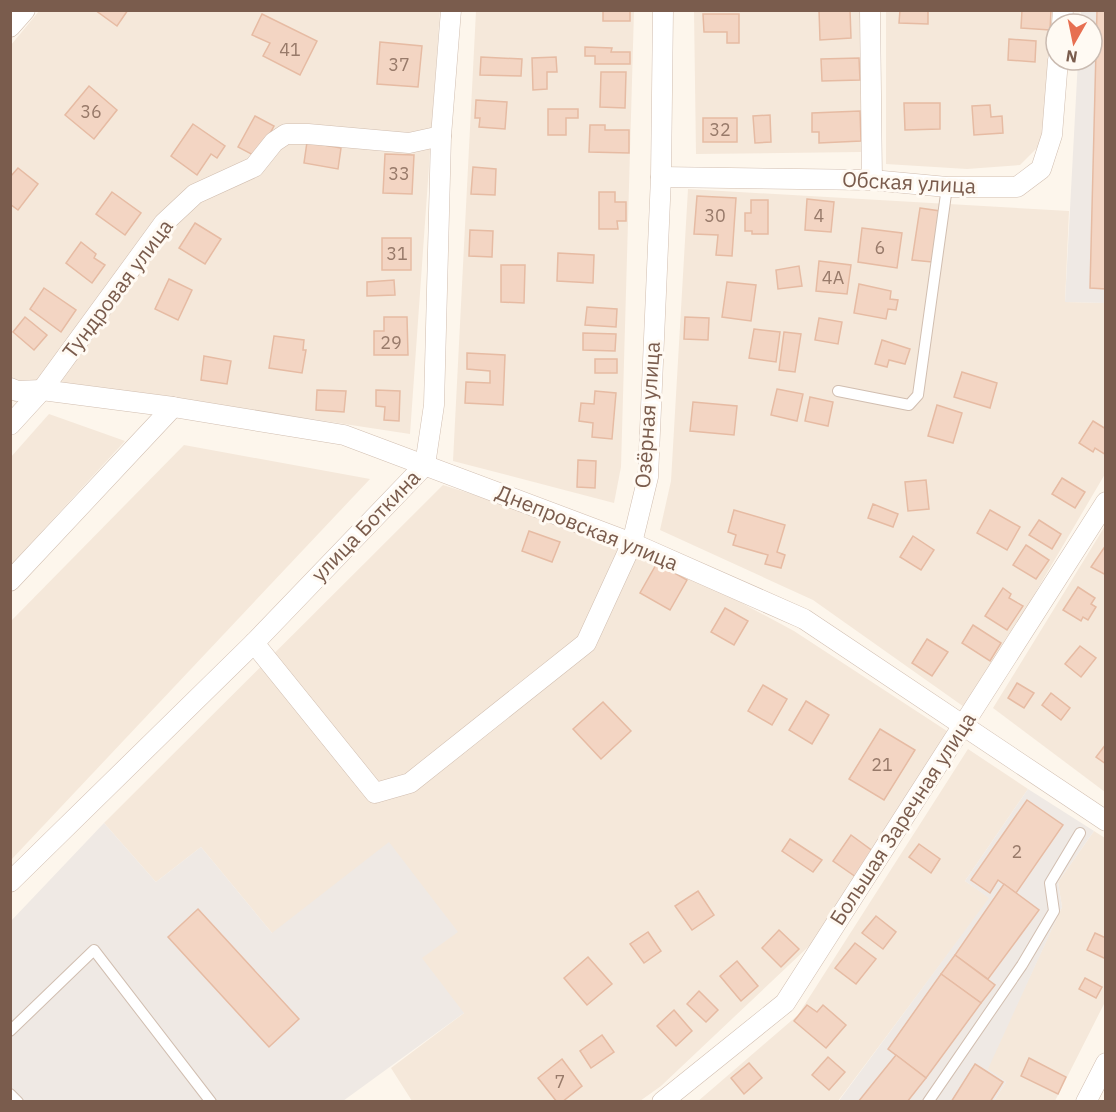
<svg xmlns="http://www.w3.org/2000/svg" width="1116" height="1112" font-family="'IBM Plex Sans',sans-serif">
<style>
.residential{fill:#f5e8da}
.industrial{fill:#efe9e4}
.building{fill:#f3d5c3;stroke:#e6bba3;stroke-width:1.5}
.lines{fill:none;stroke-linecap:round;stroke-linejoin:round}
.lane-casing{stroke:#d1beb0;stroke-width:12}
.street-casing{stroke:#d1beb0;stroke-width:21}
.lane{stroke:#fff;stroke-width:10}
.street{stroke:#fff;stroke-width:20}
.labels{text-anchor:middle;stroke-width:6;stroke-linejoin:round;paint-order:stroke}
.number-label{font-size:18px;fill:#987a6a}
.street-label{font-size:21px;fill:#7a5c4d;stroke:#fffaf3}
</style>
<rect width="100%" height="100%" fill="#fdf6ec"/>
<g class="residential">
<polygon points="39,11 440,11 410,434 193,401 11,385 11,45"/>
<polygon points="476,11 634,11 621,467 614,503 453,461"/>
<polygon points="694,11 861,11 861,152 696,154"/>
<polygon points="886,11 1055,11 1046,110 1041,144 1020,165 967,169 886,164"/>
<polygon points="688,189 1069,211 1065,302 1105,303 1105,474 967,709 813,600 660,530 671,481"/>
<polygon points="49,414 125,441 11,565 11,457"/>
<polygon points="184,445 370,479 11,860 11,621"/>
<polygon points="443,485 616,540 660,559 794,631 953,735 824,932 661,1086 640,1101 412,1101 391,1068 464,1013 272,933 201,847 156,882 104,823"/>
<polygon points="1105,526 1105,792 993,708"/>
<polygon points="968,749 1028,789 965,881 990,898 838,1101 697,1102 798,1015"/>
<polygon points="1094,831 1105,838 1105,1002 1055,1101 994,1101 1006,1082 987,1069 1062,907 1058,882"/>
</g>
<g class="industrial">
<polygon points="1081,11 1105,11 1105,303 1065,302 1078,60 1092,60 1092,24 1080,24"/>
<polygon points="1028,789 1094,831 1058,882 1062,907 988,1069 1006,1082 994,1101 838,1102 989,898 965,881"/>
<polygon points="104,823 156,882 201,847 272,933 389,842 458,932 422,958 464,1013 343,1101 11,1101 10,922"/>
</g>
<g class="building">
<polygon points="95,10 128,10 117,26"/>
<rect x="603" y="10" width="27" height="11"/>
<polygon points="819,10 850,10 851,38 820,40"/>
<polygon points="900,10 928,10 928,24 899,23"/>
<polygon points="1022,10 1051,10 1050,30 1021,28"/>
<polygon points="1097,10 1106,10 1106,289 1090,288"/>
<polygon points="262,14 317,41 300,75 263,56 270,43 252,35"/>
<polygon points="703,14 739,14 739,43 727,43 727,32 704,32"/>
<polygon points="1009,39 1036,41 1035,62 1008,60"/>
<polygon points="380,42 422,46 418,87 377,84"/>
<polygon points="585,47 612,48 611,52 630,52 630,64 595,64 595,56 585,56"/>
<polygon points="481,57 522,59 521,76 480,75"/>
<polygon points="556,57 557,72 547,72 547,89 533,90 532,58"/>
<polygon points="859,58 860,80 822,81 821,59"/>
<polygon points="601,72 626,72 625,108 600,107"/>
<polygon points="89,86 117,110 94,139 65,115"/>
<polygon points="476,100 507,102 505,129 479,127 480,118 475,118"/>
<polygon points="904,103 940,103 940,129 905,130"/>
<polygon points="990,105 991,117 1002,116 1003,133 974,135 972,106"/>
<polygon points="548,109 578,109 578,118 566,118 566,135 548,135"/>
<polygon points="860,111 861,141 819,143 819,132 812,132 812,113"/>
<polygon points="770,115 771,142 755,143 753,116"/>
<polygon points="255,116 274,126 257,157 238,147"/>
<rect x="703" y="118" width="34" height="24"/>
<polygon points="193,124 225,146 217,158 211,154 197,175 171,156"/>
<polygon points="590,125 605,125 605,130 629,130 629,153 589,152"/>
<polygon points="307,142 341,148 338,169 304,163"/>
<polygon points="385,154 414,155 412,194 383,193"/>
<polygon points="473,167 496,169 495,195 471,194"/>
<polygon points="18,168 38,184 18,210 10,204 10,177"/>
<polygon points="112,192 141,213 125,235 96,214"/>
<polygon points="599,192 615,192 615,202 626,202 626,221 617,221 618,229 599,229"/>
<polygon points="697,196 736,198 732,256 716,255 718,235 694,234"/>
<polygon points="807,199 834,202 831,232 805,230"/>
<polygon points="751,200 768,200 768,234 752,234 752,231 745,231 745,213 751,213"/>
<polygon points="920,208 940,211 932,262 912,260"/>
<polygon points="195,223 221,239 205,264 179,248"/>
<polygon points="862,228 902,233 897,268 858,262"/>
<polygon points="470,230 493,231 492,257 469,256"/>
<rect x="382" y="238" width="29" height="32"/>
<polygon points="81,242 96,254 94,258 105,265 92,283 66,263"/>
<polygon points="558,253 594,255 593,283 557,281"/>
<polygon points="819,261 851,265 847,294 816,291"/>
<polygon points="501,265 525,265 524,303 501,302"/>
<polygon points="799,266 802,286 778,289 776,270"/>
<polygon points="169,279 192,290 178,320 155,309"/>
<polygon points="394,280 395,295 367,296 367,282"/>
<polygon points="727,282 756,285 751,321 722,317"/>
<polygon points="859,284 891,291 890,299 898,300 896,310 888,309 886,319 854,313"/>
<polygon points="44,288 76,310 61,332 30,309"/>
<polygon points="587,307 617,309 616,327 585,325"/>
<polygon points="25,317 47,335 34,350 13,332"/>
<polygon points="384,317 407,317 408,355 374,355 374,331 384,331"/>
<polygon points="685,317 709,318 708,340 684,339"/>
<polygon points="819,318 842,322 838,344 815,340"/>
<polygon points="754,329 780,332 776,362 749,358"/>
<polygon points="784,332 801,334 795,372 779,370"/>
<polygon points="583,333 616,334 615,351 583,350"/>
<polygon points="274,336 304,340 303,350 306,350 302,373 269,368"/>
<polygon points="882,340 910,349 905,364 889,360 887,367 875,364"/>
<polygon points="467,353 505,355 503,405 465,403 466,382 490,383 490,371 467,369"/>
<polygon points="204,356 231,361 227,384 201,380"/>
<rect x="595" y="359" width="22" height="14"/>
<polygon points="962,372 997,383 990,408 954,397"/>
<polygon points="777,389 803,394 797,421 771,415"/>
<polygon points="317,390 346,391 344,412 316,410"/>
<polygon points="376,390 400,391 399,421 384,420 385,407 376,406"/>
<polygon points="595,391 616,393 612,439 592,437 593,423 579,421 581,403 594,404"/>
<polygon points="810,397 833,402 828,426 805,421"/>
<polygon points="693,402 737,406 734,435 690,431"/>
<polygon points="937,405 962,413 953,443 928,436"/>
<polygon points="1093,421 1106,429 1106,455 1095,448 1093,452 1079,443"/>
<polygon points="578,460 596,461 595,488 577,487"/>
<polygon points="1062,478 1085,492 1075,508 1052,494"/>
<polygon points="926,480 929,509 908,511 905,482"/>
<polygon points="873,504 898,514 893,527 868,518"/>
<polygon points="734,510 785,525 777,552 785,555 781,568 765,564 768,555 733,545 736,535 728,532"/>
<polygon points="990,510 1020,527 1007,550 977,533"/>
<polygon points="1039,520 1061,534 1052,549 1029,535"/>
<polygon points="529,531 560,542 552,562 522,551"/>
<polygon points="913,536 934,550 921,570 900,557"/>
<polygon points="1026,545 1049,560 1036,579 1013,565"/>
<polygon points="1106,545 1106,575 1091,567"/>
<polygon points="657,563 687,580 670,610 640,593"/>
<polygon points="1078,587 1095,598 1091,604 1096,607 1088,620 1083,617 1081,621 1063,610"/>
<polygon points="1003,588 1011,594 1009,598 1023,606 1007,630 985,616"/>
<polygon points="725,608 748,621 734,645 711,632"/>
<polygon points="973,625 1001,643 990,661 962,643"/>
<polygon points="927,639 948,652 932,676 912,663"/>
<polygon points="1080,646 1096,658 1081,677 1065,664"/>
<polygon points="1017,683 1034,693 1024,708 1008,698"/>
<polygon points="763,685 787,699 772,725 748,711"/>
<polygon points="1051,693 1070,708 1061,720 1042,705"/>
<polygon points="806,701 829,715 812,744 789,730"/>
<polygon points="603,702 631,731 601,759 573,729"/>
<polygon points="880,729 915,750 884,800 849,779"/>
<polygon points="1106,744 1106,764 1096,757"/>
<polygon points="1027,800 1063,825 1016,893 998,880 990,893 971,880"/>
<polygon points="851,835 874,852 856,877 833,861"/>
<polygon points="790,839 822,860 813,872 782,851"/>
<polygon points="919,844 940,859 931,873 909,857"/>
<polygon points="1004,884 1039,910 988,979 955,955"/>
<polygon points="698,891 714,915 692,930 675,906"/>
<polygon points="198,909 299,1019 269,1047 168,937"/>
<polygon points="876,916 896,932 883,949 862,933"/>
<polygon points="779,930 799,949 781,967 762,948"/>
<polygon points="648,932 661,951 644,963 630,944"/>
<polygon points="1095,933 1106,938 1106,959 1087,950"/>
<polygon points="855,943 876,959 856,984 835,968"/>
<polygon points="955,955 995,985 981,1003 941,974"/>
<polygon points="588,957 612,984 587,1005 564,978"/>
<polygon points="737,961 758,986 741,1001 720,976"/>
<polygon points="941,974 981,1003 926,1078 888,1049"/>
<polygon points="1085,978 1102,987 1096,998 1079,989"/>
<polygon points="699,991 718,1010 706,1022 687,1004"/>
<polygon points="807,1005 817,1012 823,1005 846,1025 826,1048 794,1021"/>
<polygon points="674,1010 692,1031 676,1046 657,1026"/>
<polygon points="602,1035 614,1052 591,1068 580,1051"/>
<polygon points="896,1055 926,1078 907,1102 858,1102"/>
<polygon points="828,1057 845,1072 829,1090 812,1075"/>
<polygon points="1029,1058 1066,1077 1058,1094 1021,1076"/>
<polygon points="562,1059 582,1086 562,1102 557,1102 538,1078"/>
<polygon points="749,1063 762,1078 744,1094 731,1078"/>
<polygon points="975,1064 1003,1082 990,1102 951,1102"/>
</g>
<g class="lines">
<defs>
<g id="lane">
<polyline points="838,391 909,405 918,395 947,187"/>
<polyline points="10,1031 94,950 211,1102"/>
<polyline points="10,1094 18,1102"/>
<polyline points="928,1102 1022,965 1054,911 1050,883 1080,833"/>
</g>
<g id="street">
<polyline points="870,10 872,180"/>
<polyline points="1062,24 1063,10"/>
<polyline points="10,27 25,10"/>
<polyline points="661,177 872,180 947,187 1017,187 1041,169 1052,135 1058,60"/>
<polyline points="10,388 17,391 42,390 173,407 344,435 632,543 804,619 1106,821"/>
<polyline points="10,425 42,390 164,223 195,194 254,167 274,142 286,134 308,134 409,143 441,136"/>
<polyline points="10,581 173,407"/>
<polyline points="254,643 375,793 410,783 586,643 632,543 648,477 661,177 663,10"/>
<polyline points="10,882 254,643 425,465 434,405 441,136 451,10"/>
<polyline points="662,1102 785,1003 1106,502"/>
<polyline points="1086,1102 1106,1063"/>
</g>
</defs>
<use href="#lane" class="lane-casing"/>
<use href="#street" class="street-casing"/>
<use href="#lane" class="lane"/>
<use href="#street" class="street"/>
</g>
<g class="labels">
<g class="number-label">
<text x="290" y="56">41</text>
<text x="399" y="71">37</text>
<text x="91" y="118">36</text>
<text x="720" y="136">32</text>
<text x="399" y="180">33</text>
<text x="715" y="222">30</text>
<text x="819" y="222">4</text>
<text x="880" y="254">6</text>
<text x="397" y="260">31</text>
<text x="833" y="284">4А</text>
<text x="391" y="349">29</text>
<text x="882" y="771">21</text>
<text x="1017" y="858">2</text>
<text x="560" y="1088">7</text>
</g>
<g class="street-label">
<text transform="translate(909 183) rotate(3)" y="7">Обская улица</text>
<text transform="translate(118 289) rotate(-53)" y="7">Тундровая улица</text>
<text transform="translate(648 415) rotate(-86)" y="7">Озёрная улица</text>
<text transform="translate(366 526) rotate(-46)" y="7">улица Боткина</text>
<text transform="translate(587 528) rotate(22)" y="7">Днепровская улица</text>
<text transform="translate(903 819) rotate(-57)" y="7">Большая Заречная улица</text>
</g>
</g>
<rect width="1116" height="1112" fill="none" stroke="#7a5c4d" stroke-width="24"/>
<g transform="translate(1074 42) rotate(189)"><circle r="28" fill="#fffaf3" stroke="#cabbb1" stroke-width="1.5"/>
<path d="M0-4.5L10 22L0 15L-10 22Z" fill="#e76f51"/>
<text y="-9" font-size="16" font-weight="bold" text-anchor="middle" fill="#7a5c4d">N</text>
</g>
</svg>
